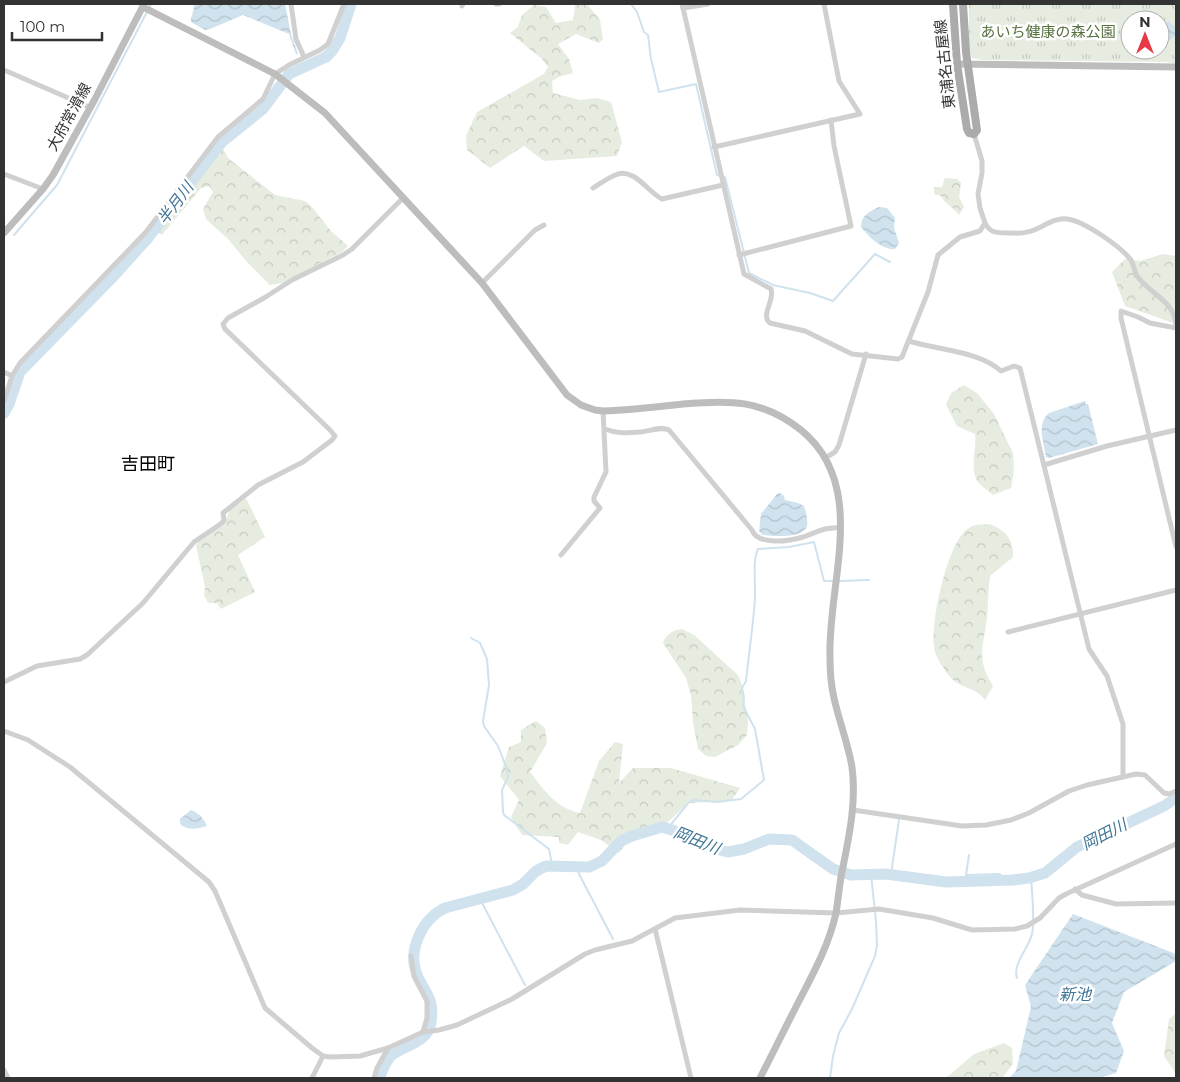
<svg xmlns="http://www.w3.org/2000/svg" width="1180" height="1082" font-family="Montserrat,'Noto Sans JP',sans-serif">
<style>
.forest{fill:url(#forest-crowns)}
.park{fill:url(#park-tufts);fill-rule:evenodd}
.water{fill:url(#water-waves)}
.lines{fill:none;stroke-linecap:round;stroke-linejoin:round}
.stream{stroke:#cfe2ee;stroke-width:2}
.river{stroke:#cfe2ee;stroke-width:11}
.street{stroke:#d0d0d0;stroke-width:5}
.secondary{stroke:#bdbdbd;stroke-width:7}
.primary{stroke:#ababab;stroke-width:8}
.labels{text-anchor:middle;stroke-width:5;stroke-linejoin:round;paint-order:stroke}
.park-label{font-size:15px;fill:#56703f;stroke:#fff}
.street-label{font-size:15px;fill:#333;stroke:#fff}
.water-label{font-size:16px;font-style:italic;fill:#3f7597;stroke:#fff}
.quarter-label{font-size:18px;fill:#000;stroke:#fff}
</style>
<defs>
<pattern id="forest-crowns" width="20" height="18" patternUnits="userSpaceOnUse" patternTransform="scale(1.25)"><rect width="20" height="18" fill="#e6ecdf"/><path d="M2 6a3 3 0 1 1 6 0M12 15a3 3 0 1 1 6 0" fill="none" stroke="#c6cbc0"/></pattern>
<pattern id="park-tufts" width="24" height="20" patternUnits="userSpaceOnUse" patternTransform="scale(1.25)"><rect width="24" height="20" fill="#e6ecdf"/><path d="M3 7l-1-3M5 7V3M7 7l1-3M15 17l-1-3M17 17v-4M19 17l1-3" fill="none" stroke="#c6cbc0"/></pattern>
<pattern id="water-waves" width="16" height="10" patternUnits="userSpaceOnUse" patternTransform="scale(1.25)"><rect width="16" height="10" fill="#cfe2ee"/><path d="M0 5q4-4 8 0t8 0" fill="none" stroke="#b2c2cd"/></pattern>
</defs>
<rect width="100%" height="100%" fill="#fff"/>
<g class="forest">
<polygon points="572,4 587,4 600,20 603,39 599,43 576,34 558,44 569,59 573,73 561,76 552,81 553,93 580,100 597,98 611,102 622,142 617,156 544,161 524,146 490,168 467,150 466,136 477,112 544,74 548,67 542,59 510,33 518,27 522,15 534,5 546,7 556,23 573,20 575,6"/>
<polygon points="221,145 228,158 275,195 305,201 311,206 331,231 348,246 342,252 282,283 270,285 247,262 228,239 206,219 203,209 213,192 209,186 201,188 162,235 157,231"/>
<path d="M945 178 957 179 961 183 959 197 964 207 959 215C953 207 945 204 941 196L934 194V187H942Z"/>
<polygon points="1163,254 1176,256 1176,324 1125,306 1112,272 1125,259 1140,261"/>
<path d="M964 385 977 393 994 414 1013 453 1014 471 1011 488 993 495C989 491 982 487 978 482 969 468 977 449 975 434L957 426 946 405 951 393Z"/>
<polygon points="246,498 265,537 238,555 255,592 221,609 217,603 208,603 204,595 205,587 196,545 202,537 224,525 230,510"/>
<path d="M989 524C1006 530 1014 540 1013 557L990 576C988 590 988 604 987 619 983 647 976 659 993 686L985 700C978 690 968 689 959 684 953 681 946 673 943 667 939 662 934 652 934 646 931 620 947 545 967 529 973 524 982 525 989 524Z"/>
<path d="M682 629 694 635 738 675 742 685 748 721 747 735 738 745 715 757 706 756 698 749 693 723 691 695 686 678 663 643C666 634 673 630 682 629Z"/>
<path d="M536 721 545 728 547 743 530 772C544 790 556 808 580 813L599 761 615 742 623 744 619 783 633 768H671L740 788 731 801 688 803 666 824 637 830 619 853 601 840 578 832 568 845 559 843V837L522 835 511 817 519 800 500 776 509 747 521 742V730Z"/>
<polygon points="1176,1013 1176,1074 1164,1056 1169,1019"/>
<polygon points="1004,1043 1012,1048 1013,1064 1002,1078 946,1078 974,1054"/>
</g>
<path class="park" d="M969 4H1176V64L1166 62 983 60 972 58 969 50ZM1130 20H1160V50H1130Z"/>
<g class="water">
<path d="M193 4H285L291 34 298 54H296L289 34 243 15 210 29 205 30 191 22C190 15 196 10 193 4Z"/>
<polygon points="1168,21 1176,28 1176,35 1170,40 1160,43 1160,29"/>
<path d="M879 207 887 208 895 218 894 228 899 243 895 249C882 250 869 237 861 227 861 215 869 212 879 207Z"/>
<path d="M1085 401 1086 405 1088 404 1098 444 1049 458 1046 457C1044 442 1036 424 1049 413Z"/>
<path d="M780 493 784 496 785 500 798 503 804 506C806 512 808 519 807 526 803 539 774 536 763 535L759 531 761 514 777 494Z"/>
<path d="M191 810C199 813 204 819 207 826 197 829 189 831 180 824V819Z"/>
<polygon points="1073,914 1176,954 1176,961 1124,992 1112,1023 1124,1051 1116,1073 1099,1078 1009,1078 1016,1071 1031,1007 1025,985"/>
</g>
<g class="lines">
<g class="stream">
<polyline points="631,4 637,12 644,32 648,35 651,59 659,92 696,84 717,175 725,177 749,273 773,285 810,293 833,301 875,254 890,262"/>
<polyline points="14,235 57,185 151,4"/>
<polyline points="839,581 869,580"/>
<polyline points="471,638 480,643 487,659 489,685 483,721 484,726 498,746 507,769 508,777 502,790 503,812 504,815 549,849 552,865"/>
<path d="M668 828 689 802 695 800 717 802 741 799 764 780 755 729 743 706 744 697 742 688 746 681C749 653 753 626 755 599 756 585 752 561 758 549L789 547 814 542 824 581H835"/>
<polyline points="969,855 966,875 1000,874 1000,881"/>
<polyline points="578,867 579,874 613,939"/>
<polyline points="891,874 899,820"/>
<polyline points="480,899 525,985"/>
<path d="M1017 978C1012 964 1030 946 1032 934 1035 920 1032 893 1031 878"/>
<polyline points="830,1078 833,1056 839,1033 852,1009 875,956 877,945 876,921 871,874"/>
</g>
<g class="river">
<polyline points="4,413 9,404 20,372 112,278 148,238 222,142 263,109 289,74 326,57 332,51 340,38 351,4"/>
<path d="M379 1078C383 1070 385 1061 392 1055 406 1045 429 1042 431 1022 435 995 423 993 416 972 408 949 423 918 445 908L513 890 523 884 536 871 546 866 589 867 602 861 621 841 632 836 662 827 675 831 704 846 728 852 744 849 769 839 792 840 833 869 851 875 886 874 946 882 1013 880 1029 878 1045 873 1077 847 1164 806 1176 798"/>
</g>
<g class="street">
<polyline points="291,4 296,39 304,57"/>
<polyline points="496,4 499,4"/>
<polyline points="682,4 683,8 708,4"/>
<polyline points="462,6 463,4"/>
<path d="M683 8 744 274 771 289C775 301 760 315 770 323L805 331 852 354 898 359 902 357 928 292 938 255 960 237 980 231 985 223C990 233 997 233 1008 233 1014 233 1021 234 1027 232 1040 230 1053 217 1067 219 1084 221 1120 246 1131 260 1134 265 1134 272 1138 277 1152 296 1176 301 1176 328"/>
<polyline points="4,70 89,107"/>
<polyline points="974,134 982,161 982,173 978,194 980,208 985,223"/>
<polyline points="714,147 860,114 839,81 824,4"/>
<polyline points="4,174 43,189"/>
<path d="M593 188C601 183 609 177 618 174 635 169 648 192 662 199L723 185"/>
<polyline points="739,255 851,226 834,146 831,120"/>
<polyline points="482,283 535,230 544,225"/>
<polyline points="1176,328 1150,323 1138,317 1121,311 1121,318 1176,547"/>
<path d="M909 341C937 350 979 351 1001 371L1014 366 1020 368 1089 649 1107 676 1123 724V777"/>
<polyline points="4,372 12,376"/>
<polyline points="4,401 12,376 20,363 146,232 218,137 263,99 275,74 289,65 320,50 328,44 344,4"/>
<path d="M605 429C617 434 628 433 641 432 650 431 661 426 669 430L752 530C758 546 790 541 803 537 810 535 817 531 825 529 830 528 836 528 841 527"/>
<polyline points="825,458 835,452 839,445 866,354"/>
<polyline points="1044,465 1107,446 1176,430"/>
<polyline points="561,555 600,508 594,501 594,497 606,472 603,411"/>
<polyline points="1008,632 1176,590"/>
<polyline points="4,682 37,666 80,659 87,655 143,603 194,542 222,523 224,520 223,513 258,485 303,462 332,440 335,436 330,430 225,329 223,324 228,318 264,298 292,280 343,255 352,249 403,198"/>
<polyline points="4,731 28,740 70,767 209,882 215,891 265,1008 312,1048 323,1056 330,1057 360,1056 388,1048 423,1032 439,1030 457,1025 512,999 585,954 595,950 632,941 675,918 740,910 836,913 879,909 933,918 972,930 1015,929 1027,926 1040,918 1059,898 1066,894 1176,844"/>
<polyline points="853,810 962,826 986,825 1011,820 1029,813 1069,791 1087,785 1136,774 1145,775 1164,793 1169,794 1176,791"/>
<polyline points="1075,889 1082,895 1116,904 1176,903"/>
<polyline points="655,929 691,1078"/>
<polyline points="411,956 414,976 427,1001 427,1018 423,1032"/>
<polyline points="4,1070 8,1078"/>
<polyline points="312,1078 323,1056"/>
<polyline points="374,1078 377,1068 388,1048"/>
</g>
<g class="secondary">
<path d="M143 7 275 74 325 113 482 283 567 395 581 405 595 410 603 411C630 410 656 407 683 404 729 400 762 399 801 430 870 486 827 584 830 658 830 671 831 685 834 698 839 721 848 743 852 767 857 804 848 841 841 877 839 889 838 901 836 913 829 945 813 974 798 1003 785 1028 773 1053 760 1078"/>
<polyline points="957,64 1176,67"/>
<polyline points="4,233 43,189 53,175 95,99 144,4"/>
</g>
<polyline class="primary" points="953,4 957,64 967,129 969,133 974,134 977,130 966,52 963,4"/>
</g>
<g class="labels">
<g class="park-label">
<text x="1048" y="37">あいち健康の森公園</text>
</g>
<g class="street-label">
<text transform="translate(945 64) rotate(-96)" y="5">東浦名古屋線</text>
<text transform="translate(69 117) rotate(-61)" y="5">大府常滑線</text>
</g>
<g class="water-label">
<text transform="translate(175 203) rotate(-53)" y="6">半月川</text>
<text transform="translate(1104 834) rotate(-27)" y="6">岡田川</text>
<text transform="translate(697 840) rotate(22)" y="6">岡田川</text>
<text x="1075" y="1000">新池</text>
</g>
<g class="quarter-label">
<text x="148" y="470">吉田町</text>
</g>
</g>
<rect width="1180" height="1082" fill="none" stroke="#333333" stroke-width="10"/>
<g transform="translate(1145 35)"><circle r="24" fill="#ffffff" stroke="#adadad"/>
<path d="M0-4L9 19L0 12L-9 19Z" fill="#e63946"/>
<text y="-8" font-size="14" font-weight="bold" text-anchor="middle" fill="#333333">N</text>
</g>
<path d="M12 32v8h90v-8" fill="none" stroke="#333333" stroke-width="2.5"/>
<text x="20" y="32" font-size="15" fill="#333333" stroke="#ffffff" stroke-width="4" paint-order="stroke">100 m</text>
</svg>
